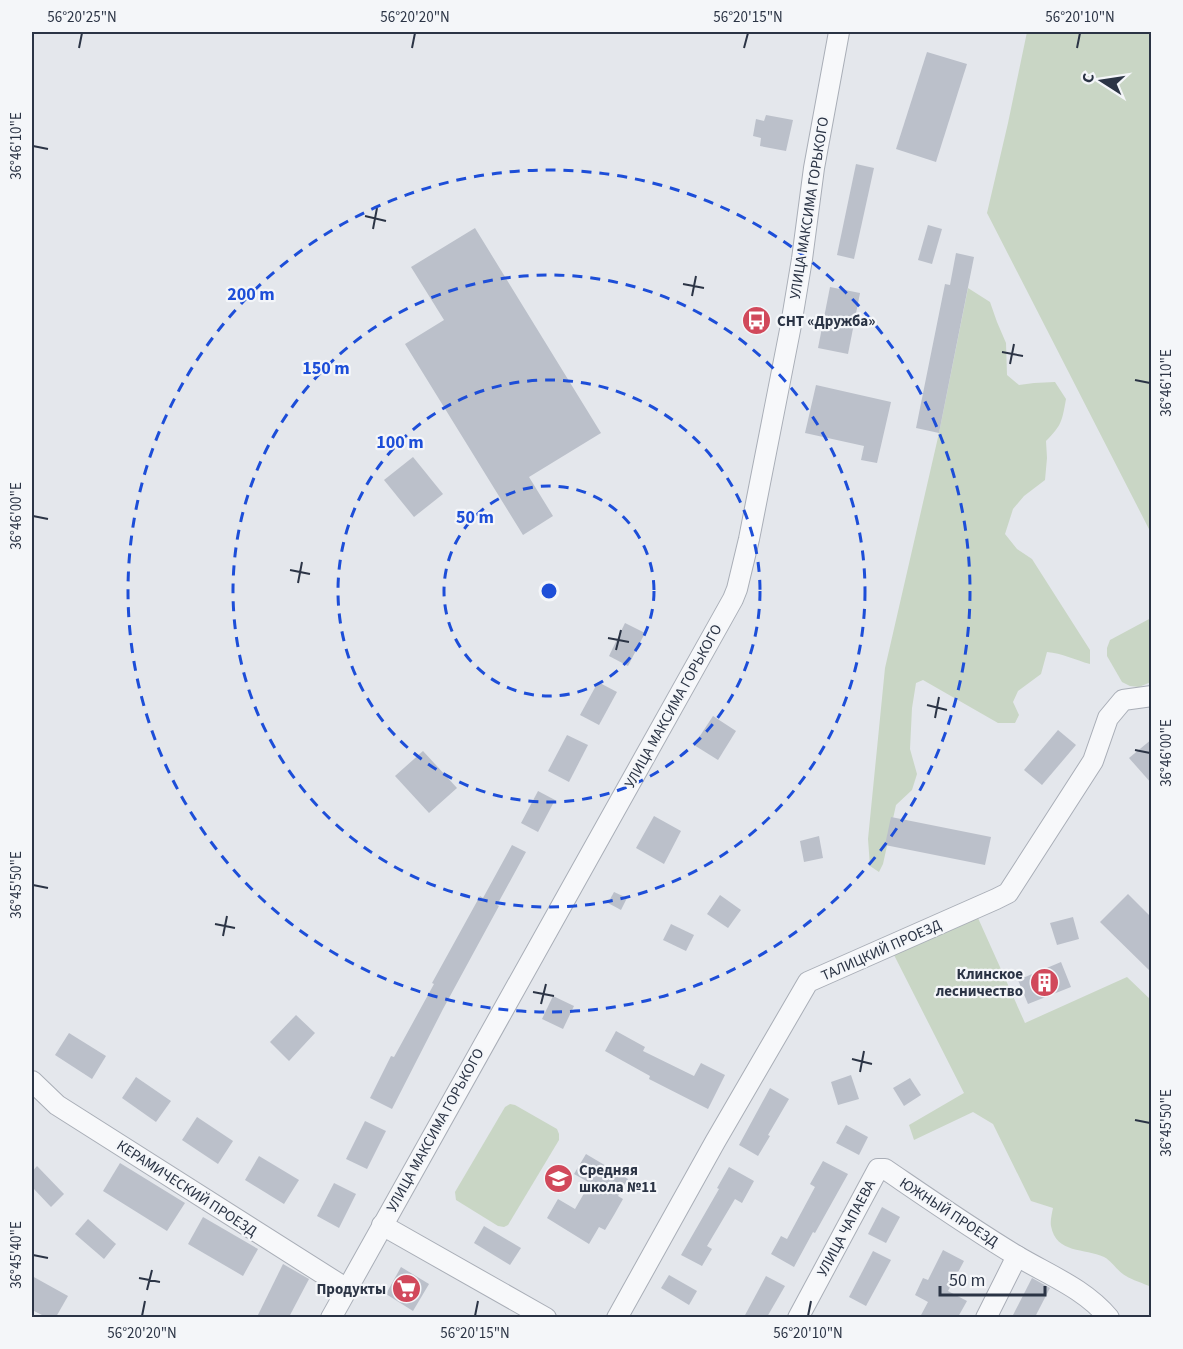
<svg xmlns="http://www.w3.org/2000/svg" width="1183" height="1349" font-family="'Source Sans 3',sans-serif">
<style>
.green{fill:#c9d6c5}
.building{fill:#bbc0ca}
.lines{fill:none;stroke-linecap:round;stroke-linejoin:round}
.minor-casing{stroke:#a9aeb7;stroke-width:22}
.minor{stroke:#f7f8fa;stroke-width:20}
.ticks{fill:none;stroke:#2b3445;stroke-width:2}
.ring{fill:none;stroke:#1d4ed8;stroke-width:3;stroke-dasharray:10 8}
.labels{text-anchor:middle;stroke-width:4.5;stroke-linejoin:round;paint-order:stroke}
.street-label{font-size:15px;fill:#2b3445;stroke:#f4f6f9}
.poi-label{font-size:15px;font-weight:bold;fill:#2b3445;stroke:#f4f6f9;text-anchor:start}
.centre{fill:#1d4ed8;stroke:#f4f6f9;stroke-width:3}
.ring-label{font-size:18px;text-anchor:middle;font-weight:bold;fill:#1d4ed8;stroke:#f4f6f9;stroke-width:4.5;stroke-linejoin:round;paint-order:stroke}
.neatline{fill:none;stroke:#2b3445;stroke-width:2}
.ticks-label{font-size:15px;text-anchor:middle;fill:#2b3445}
</style>
<rect width="100%" height="100%" fill="#e4e7ec"/>
<g class="green">
<polygon points="1027,32 1151,32 1151,533 987,213 1008,123"/>
<path d="M968 288 990 302 997 322 1006 343 1007 375 1019 385 1034 383 1055 382 1066 399C1062 421 1062 425 1046 441L1047 458 1045 480 1024 496 1013 509 1005 534 1017 549 1032 559 1090 650V664C1075 660 1062 653 1047 652L1041 674 1018 691 1013 702 1019 715 1015 723H998L923 680 916 683 912 708 910 749 917 774 912 790 896 805 883 864 879 872 870 866 868 839 885 668 939 433Z"/>
<polygon points="1151,618 1151,682 1139,687 1130,686 1122,682 1107,656 1107,648 1110,640"/>
<path d="M978 918 1025 1023 1127 977 1151 1000V1287C1143 1283 1132 1280 1126 1276 1117 1271 1112 1261 1104 1257 1085 1248 1056 1254 1051 1226 1050 1221 1052 1213 1053 1208L1031 1201 993 1124 973 1112 914 1140 909 1125 964 1093 894 955Z"/>
<polygon points="510,1104 515,1105 557,1129 559,1134 559,1140 508,1225 504,1227 498,1226 456,1200 455,1192 505,1107"/>
</g>
<g class="building">
<polygon points="927,52 967,64 936,162 896,149"/>
<polygon points="766,115 793,120 786,151 760,146 761,138 753,136 756,119 764,121"/>
<polygon points="856,164 874,168 854,259 837,255"/>
<polygon points="928,225 942,229 932,264 918,260"/>
<polygon points="475,228 601,433 529,477 553,516 523,535 405,344 444,320 411,267"/>
<polygon points="956,253 974,257 939,433 916,428 945,284 950,285"/>
<polygon points="830,287 860,293 848,354 818,348"/>
<polygon points="816,385 891,402 877,463 861,460 864,446 805,433"/>
<polygon points="413,457 443,494 414,517 384,480"/>
<polygon points="625,623 645,633 628,666 609,656"/>
<polygon points="598,682 617,692 599,725 580,715"/>
<polygon points="713,716 736,731 718,760 694,745"/>
<polygon points="1058,730 1076,745 1042,785 1024,770"/>
<polygon points="567,735 588,745 569,782 548,771"/>
<polygon points="1152,739 1152,784 1129,758"/>
<polygon points="423,751 457,788 429,813 395,776"/>
<polygon points="538,791 555,800 538,832 521,823"/>
<polygon points="654,816 681,831 664,864 636,848"/>
<polygon points="891,817 991,837 985,865 885,845"/>
<polygon points="819,836 823,858 804,862 800,841"/>
<polygon points="512,845 526,852 497,905 499,906 443,1009 392,1109 370,1098 391,1056 394,1057 434,984 432,983 480,896 483,898"/>
<polygon points="614,892 627,898 621,910 608,903"/>
<polygon points="1128,894 1152,918 1152,973 1100,922"/>
<polygon points="720,895 741,910 728,928 707,914"/>
<polygon points="1073,917 1079,939 1057,945 1050,923"/>
<polygon points="671,924 694,935 686,951 663,940"/>
<polygon points="1061,962 1071,987 1028,1004 1018,980"/>
<polygon points="553,996 574,1006 563,1029 542,1019"/>
<polygon points="296,1015 315,1033 289,1061 270,1042"/>
<polygon points="616,1031 645,1047 643,1051 694,1076 701,1063 725,1075 708,1109 649,1079 650,1076 605,1051"/>
<polygon points="69,1033 106,1056 92,1079 55,1055"/>
<polygon points="851,1075 859,1099 838,1105 831,1082"/>
<polygon points="136,1077 171,1101 156,1122 122,1098"/>
<polygon points="910,1078 921,1095 904,1106 893,1088"/>
<polygon points="770,1088 789,1099 768,1135 770,1136 758,1156 739,1145"/>
<polygon points="197,1117 233,1141 218,1164 182,1140"/>
<polygon points="365,1121 386,1131 367,1169 346,1159"/>
<polygon points="846,1125 868,1137 859,1155 836,1143"/>
<polygon points="586,1154 628,1179 618,1196 623,1199 614,1215 605,1230 599,1227 589,1244 547,1218 558,1199 575,1209 590,1183 574,1174"/>
<polygon points="259,1156 299,1180 284,1204 245,1180"/>
<polygon points="823,1161 848,1174 815,1233 813,1232 794,1267 771,1254 781,1236 787,1239 815,1187 810,1184"/>
<polygon points="120,1163 185,1203 167,1231 103,1191"/>
<polygon points="37,1166 64,1194 51,1207 32,1187 32,1172"/>
<polygon points="729,1167 754,1181 742,1203 735,1199 707,1246 712,1249 702,1266 681,1255 719,1189 717,1188"/>
<polygon points="334,1183 356,1194 339,1228 317,1216"/>
<polygon points="882,1207 900,1217 886,1243 868,1234"/>
<polygon points="203,1217 258,1249 243,1276 188,1244"/>
<polygon points="88,1219 116,1244 104,1259 75,1234"/>
<polygon points="484,1226 521,1248 510,1265 474,1243"/>
<polygon points="943,1250 964,1261 948,1291 967,1301 958,1317 920,1317 928,1302 915,1295 923,1278 928,1280"/>
<polygon points="873,1251 891,1260 866,1306 849,1297"/>
<polygon points="283,1264 309,1279 289,1317 257,1317"/>
<polygon points="401,1267 429,1284 413,1311 386,1294"/>
<polygon points="669,1275 697,1291 689,1305 661,1288"/>
<polygon points="32,1276 68,1296 56,1317 46,1317 32,1310"/>
<polygon points="766,1276 785,1286 767,1317 744,1317"/>
<polygon points="1032,1278 1050,1288 1035,1317 1012,1317"/>
</g>
<g class="lines">
<defs>
<g id="minor">
<polyline points="32,1081 57,1105 347,1289"/>
<polyline points="382,1225 546,1318"/>
<polyline points="331,1318 733,599 737,589 749,539 791,325 802,259 814,168 839,32"/>
<polyline points="617,1318 715,1142 808,982 996,899 1008,893 1093,761 1108,718 1123,700 1152,696"/>
<path d="M798 1318 878 1169H885C929 1199 972 1229 1017 1256 1049 1275 1085 1289 1109 1318"/>
<polyline points="986,1318 1017,1256"/>
</g>
</defs>
<use href="#minor" class="minor-casing"/>
<use href="#minor" class="minor"/>
</g>
<path class="ticks" d="M79 48 82 33M412 48 415 33M744 48 748 33M1077 48 1080 33M33 146 48 149M365 216 386 221M373 229 377 208M683 284 704 288M692 296 696 276M1002 352 1023 356M1010 364 1014 344M1135 380 1150 383M33 516 48 519M290 570 310 574M298 583 302 562M608 638 629 642M616 650 621 630M927 705 947 710M935 718 939 697M1135 750 1150 753M33 885 48 888M215 924 235 928M223 936 227 916M533 992 554 996M541 1004 546 984M852 1059 872 1064M860 1072 864 1051M1135 1120 1150 1123M33 1255 48 1258M139 1278 160 1282M147 1290 152 1270M142 1316 145 1301M475 1316 478 1301M808 1316 811 1301"/>
<g class="ring">
<circle cx="549" cy="591" r="105"/>
<circle cx="549" cy="591" r="211"/>
<circle cx="549" cy="591" r="316"/>
<circle cx="549" cy="591" r="421"/>
</g>
<defs>
<symbol id="bus-disc" viewBox="-11 -11 22 22"><circle r="9.5" fill="#d1495b" stroke="#f4f6f9"/><path d="M-5-6H5V4H4V6H2V4H-2V6H-4V4H-5ZM-3.5-4V0h7V-4ZM-3.5 1.2v1.5H-2V1.2ZM2 1.2v1.5H3.5V1.2Z" fill="#fff"/></symbol>
<symbol id="building-disc" viewBox="-11 -11 22 22"><circle r="9.5" fill="#d1495b" stroke="#f4f6f9"/><path d="M-4-6H4V6H1V3H-1V6H-4ZM-2.5-4.3h1.7v1.8h-1.7ZM.8-4.3h1.7v1.8H.8ZM-2.5-1h1.7V.8h-1.7ZM.8-1h1.7V.8H.8Z" fill="#fff"/></symbol>
<symbol id="school-disc" viewBox="-11 -11 22 22"><circle r="9.5" fill="#d1495b" stroke="#f4f6f9"/><path d="M0-5L7-2L0 1L-7-2ZM-4 1L0 2.5L4 1V4Q0 6-4 4Z" fill="#fff"/></symbol>
<symbol id="supermarket-disc" viewBox="-11 -11 22 22"><circle r="9.5" fill="#d1495b" stroke="#f4f6f9"/><path d="M-6-5.5h2.5l.6 2H6L4.5 2H-2.5L-4.4-4H-6ZM-1.5 3.2a1.3 1.3 0 1 0 .1 0ZM3 3.2a1.3 1.3 0 1 0 .1 0Z" fill="#fff"/></symbol>
</defs>
<g fill-rule="evenodd">
<use href="#bus-disc" x="740" y="304" width="33" height="33"/>
<use href="#building-disc" x="1028" y="966" width="33" height="33"/>
<use href="#school-disc" x="542" y="1162" width="33" height="33"/>
<use href="#supermarket-disc" x="390" y="1272" width="33" height="33"/>
</g>
<g class="labels">
<g class="street-label">
<text transform="translate(809 208) rotate(-81)" y="5">УЛИЦА МАКСИМА ГОРЬКОГО</text>
<text transform="translate(673 706) rotate(-61)" y="5">УЛИЦА МАКСИМА ГОРЬКОГО</text>
<text transform="translate(881 950) rotate(-24)" y="5">ТАЛИЦКИЙ ПРОЕЗД</text>
<text transform="translate(435 1130) rotate(-61)" y="5">УЛИЦА МАКСИМА ГОРЬКОГО</text>
<text transform="translate(187 1188) rotate(33)" y="5">КЕРАМИЧЕСКИЙ ПРОЕЗД</text>
<text transform="translate(949 1212) rotate(33)" y="5">ЮЖНЫЙ ПРОЕЗД</text>
<text transform="translate(846 1228) rotate(-62)" y="5">УЛИЦА ЧАПАЕВА</text>
</g>
<g class="poi-label">
<text x="777" y="326">СНТ «Дружба»</text>
<text x="1023" y="979" text-anchor="end">Клинское<tspan x="1023" dy="17">лесничество</tspan></text>
<text x="579" y="1175">Средняя<tspan x="579" dy="17">школа №11</tspan></text>
<text x="386" y="1294" text-anchor="end">Продукты</text>
</g>
</g>
<circle cx="549" cy="591" r="9" class="centre"/>
<g class="ring-label">
<text x="251" y="300">200 m</text>
<text x="326" y="374">150 m</text>
<text x="400" y="448">100 m</text>
<text x="475" y="523">50 m</text>
</g>
<rect width="1183" height="1349" fill="none" stroke="#f4f6f9" stroke-width="66"/>
<g transform="translate(1102 81) rotate(282)" stroke="#f4f6f9" stroke-width="4.5" paint-order="stroke">
<path d="M0-4.5L10 22L0 15L-10 22Z" fill="#2b3445"/>
<text y="-9" font-size="16" font-weight="bold" text-anchor="middle" fill="#2b3445">С</text>
</g>
<path d="M940 1286v9h105v-9" fill="none" stroke="#2b3445" stroke-width="3"/>
<text x="949" y="1286" font-size="18" fill="#2b3445" stroke="#f4f6f9" stroke-width="4.5" paint-order="stroke">50 m</text>
<rect x="33" y="33" width="1117" height="1283" class="neatline"/>
<g class="ticks-label">
<text x="82" y="22">56°20'25"N</text>
<text x="415" y="22">56°20'20"N</text>
<text x="748" y="22">56°20'15"N</text>
<text x="1080" y="22">56°20'10"N</text>
<text transform="translate(16 146) rotate(-90)" y="5">36°46'10"E</text>
<text transform="translate(1166 383) rotate(-90)" y="5">36°46'10"E</text>
<text transform="translate(16 516) rotate(-90)" y="5">36°46'00"E</text>
<text transform="translate(1166 753) rotate(-90)" y="5">36°46'00"E</text>
<text transform="translate(16 885) rotate(-90)" y="5">36°45'50"E</text>
<text transform="translate(1166 1123) rotate(-90)" y="5">36°45'50"E</text>
<text transform="translate(16 1255) rotate(-90)" y="5">36°45'40"E</text>
<text x="142" y="1338">56°20'20"N</text>
<text x="475" y="1338">56°20'15"N</text>
<text x="808" y="1338">56°20'10"N</text>
</g>
</svg>
